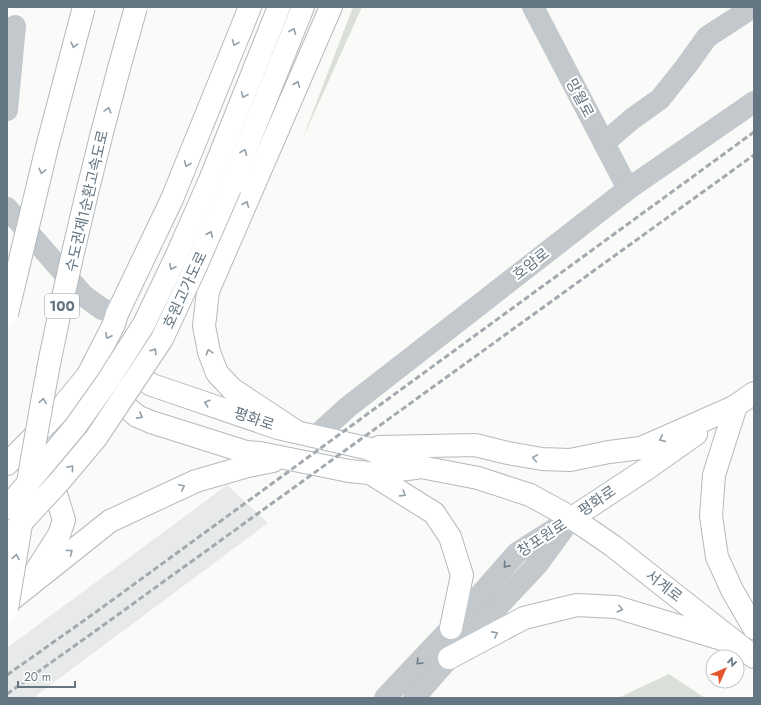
<svg xmlns="http://www.w3.org/2000/svg" width="761" height="705" font-family="Jost,'Noto Sans KR',sans-serif">
<style>
.built{fill:#e8e9e9}
.green{fill:#dadfd7}
.lines{fill:none;stroke-linecap:round;stroke-linejoin:round}
.secondary-casing{stroke:#b3babf;stroke-width:24}
.trunk-casing{stroke:#b4b9bd;stroke-width:24}
.minor{stroke:#c3c8cc;stroke-width:22}
.tertiary{stroke:#c3c8cc;stroke-width:22}
.secondary{stroke:#fff;stroke-width:22}
.trunk{stroke:#fff;stroke-width:22}
.rail{stroke:#a2aab0;stroke-width:3;stroke-dasharray:6 3;stroke-linecap:butt}
.trunk-bridge-casing{stroke:#b4b9bd;stroke-width:24;stroke-linecap:butt}
.motorway-bridge-casing{stroke:#b4b9bd;stroke-width:24;stroke-linecap:butt}
.trunk-bridge{stroke:#fff;stroke-width:22}
.motorway-bridge{stroke:#fff;stroke-width:22}
.oneway{stroke:#939fa8}
.oneway2{stroke:#6a7a87}
.labels{text-anchor:middle;stroke-width:4;stroke-linejoin:round;paint-order:stroke}
.shield{fill:#fff;stroke:#939fa8;stroke-width:1}
.shield-label{font-size:14px;font-weight:bold;fill:#657683}
.street-label{font-size:15px;fill:#657683;stroke:#fff}
</style>
<rect width="100%" height="100%" fill="#fafaf8"/>
<polygon class="built" points="227,485 268,523 33,698 7,698 7,648"/>
<g class="green">
<polygon points="353,7 362,7 302,140"/>
<polygon points="669,674 705,698 618,698"/>
</g>
<g class="lines">
<defs>
<g id="secondary">
<path d="M119 374C136 374 138 377 152 385L278 428 366 448 421 467 478 478 530 495 572 518 613 546 754 657"/>
<polyline points="106,390 137,416 151,422 246,452 260,453 349,471 370,473 416,468"/>
<polyline points="736,406 725,440 714,475 711,516 717,557 732,590 754,628"/>
<polyline points="724,414 754,393"/>
<polyline points="379,447 475,445 508,453 542,459 570,460 609,452 641,448 736,406"/>
<polyline points="7,464 56,414 88,375"/>
<polyline points="370,473 434,513 450,537 462,575 451,628"/>
<polyline points="572,518 645,470 696,434"/>
<polyline points="34,574 59,535 64,520 56,494 42,482 36,481"/>
<polyline points="7,603 110,521 196,481 248,466 273,461"/>
<polyline points="449,658 524,618 536,615 577,605 616,607 725,640"/>
</g>
<g id="trunk">
<polyline points="210,180 279,7"/>
<polyline points="230,188 303,7"/>
<polyline points="88,375 114,324 117,314 172,199 250,7"/>
<polyline points="297,432 232,389 217,373 209,352 204,326 208,291 331,7"/>
</g>
</defs>
<use href="#secondary" class="secondary-casing"/>
<use href="#trunk" class="trunk-casing"/>
<g class="minor">
<polyline points="533,7 628,189"/>
<polyline points="7,110 15,26"/>
<polyline points="604,143 632,119 660,99 687,65 707,37 753,7"/>
<polyline points="7,208 84,296 102,309 117,314"/>
<polyline points="316,436 348,407 628,189 754,102"/>
</g>
<g class="tertiary">
<polyline points="385,698 451,628 517,553 572,518"/>
<polyline points="414,698 449,658 537,565 564,528"/>
</g>
<use href="#secondary" class="secondary"/>
<use href="#trunk" class="trunk"/>
<g class="rail">
<polyline points="7,675 96,612 754,132"/>
<polyline points="7,694 105,624 754,155"/>
</g>
<defs>
<g id="trunk-bridge">
<polyline points="7,508 75,427 107,382 144,324 176,257 210,180"/>
<polyline points="7,538 59,482 96,438 162,339 196,266 230,188"/>
</g>
<g id="motorway-bridge">
<polyline points="7,314 47,147 84,7"/>
<path d="M7 609C21 526 34 442 50 359 74 241 103 123 136 7"/>
</g>
</defs>
<use href="#trunk-bridge" class="trunk-bridge-casing"/>
<use href="#motorway-bridge" class="motorway-bridge-casing"/>
<use href="#trunk-bridge" class="trunk-bridge"/>
<use href="#motorway-bridge" class="motorway-bridge"/>
</g>
<defs><path id="oneway-chevron" d="M-2-3.5L2.5 0L-2 3.5" fill="none" stroke-width="1.6" stroke-linecap="round" stroke-linejoin="round"/></defs>
<g class="oneway">
<use href="#oneway-chevron" transform="translate(293 31) rotate(-68)"/>
<use href="#oneway-chevron" transform="translate(235 43) rotate(112)"/>
<use href="#oneway-chevron" transform="translate(74 45) rotate(105)"/>
<use href="#oneway-chevron" transform="translate(297 84) rotate(-67)"/>
<use href="#oneway-chevron" transform="translate(244 95) rotate(112)"/>
<use href="#oneway-chevron" transform="translate(108 110) rotate(-75)"/>
<use href="#oneway-chevron" transform="translate(244 152) rotate(-68)"/>
<use href="#oneway-chevron" transform="translate(187 164) rotate(112)"/>
<use href="#oneway-chevron" transform="translate(42 171) rotate(104)"/>
<use href="#oneway-chevron" transform="translate(246 204) rotate(-67)"/>
<use href="#oneway-chevron" transform="translate(210 234) rotate(-67)"/>
<use href="#oneway-chevron" transform="translate(172 267) rotate(116)"/>
<use href="#oneway-chevron" transform="translate(108 336) rotate(117)"/>
<use href="#oneway-chevron" transform="translate(154 351) rotate(-57)"/>
<use href="#oneway-chevron" transform="translate(209 352) rotate(-106)"/>
<use href="#oneway-chevron" transform="translate(43 401) rotate(-80)"/>
<use href="#oneway-chevron" transform="translate(207 403) rotate(-161)"/>
<use href="#oneway-chevron" transform="translate(140 416) rotate(28)"/>
<use href="#oneway-chevron" transform="translate(662 439) rotate(156)"/>
<use href="#oneway-chevron" transform="translate(535 458) rotate(-170)"/>
<use href="#oneway-chevron" transform="translate(71 468) rotate(-50)"/>
<use href="#oneway-chevron" transform="translate(182 487) rotate(-25)"/>
<use href="#oneway-chevron" transform="translate(403 494) rotate(32)"/>
<use href="#oneway-chevron" transform="translate(70 552) rotate(-39)"/>
<use href="#oneway-chevron" transform="translate(16 557) rotate(-80)"/>
<use href="#oneway-chevron" transform="translate(620 609) rotate(14)"/>
<use href="#oneway-chevron" transform="translate(495 634) rotate(-28)"/>
</g>
<g class="oneway2">
<use href="#oneway-chevron" transform="translate(506 565) rotate(131)"/>
<use href="#oneway-chevron" transform="translate(419 662) rotate(133)"/>
</g>
<g class="labels">
<rect class="shield" x="45" y="294" width="34" height="24" rx="3"/>
<g class="shield-label">
<text x="62" y="311">100</text>
</g>
<g class="street-label">
<text transform="translate(580 98) rotate(62)" y="5">망월로</text>
<text transform="translate(87 201) rotate(-77)" y="5">수도권제1순환고속도로</text>
<text transform="translate(531 264) rotate(-38)" y="5">호암로</text>
<text transform="translate(185 290) rotate(-65)" y="5">호원고가도로</text>
<text transform="translate(254 419) rotate(19)" y="5">평화로</text>
<text transform="translate(597 501) rotate(-34)" y="5">평화로</text>
<text transform="translate(542 538) rotate(-33)" y="5">창포원로</text>
<text transform="translate(664 586) rotate(38)" y="5">서계로</text>
</g>
</g>
<rect width="761" height="705" fill="none" stroke="#657683" stroke-width="16"/>
<g transform="translate(725 669) rotate(45)"><circle r="19" fill="#ffffff" stroke="#c1c8cd"/>
<path d="M0-3L7 15L0 10L-7 15Z" fill="#e4572e"/>
<text y="-6" font-size="11" font-weight="bold" text-anchor="middle" fill="#657683">N</text>
</g>
<path d="M18 681v6h57v-6" fill="none" stroke="#657683" stroke-width="2"/>
<text x="24" y="681" font-size="12" fill="#657683" stroke="#ffffff" stroke-width="3" paint-order="stroke">20 m</text>
</svg>
